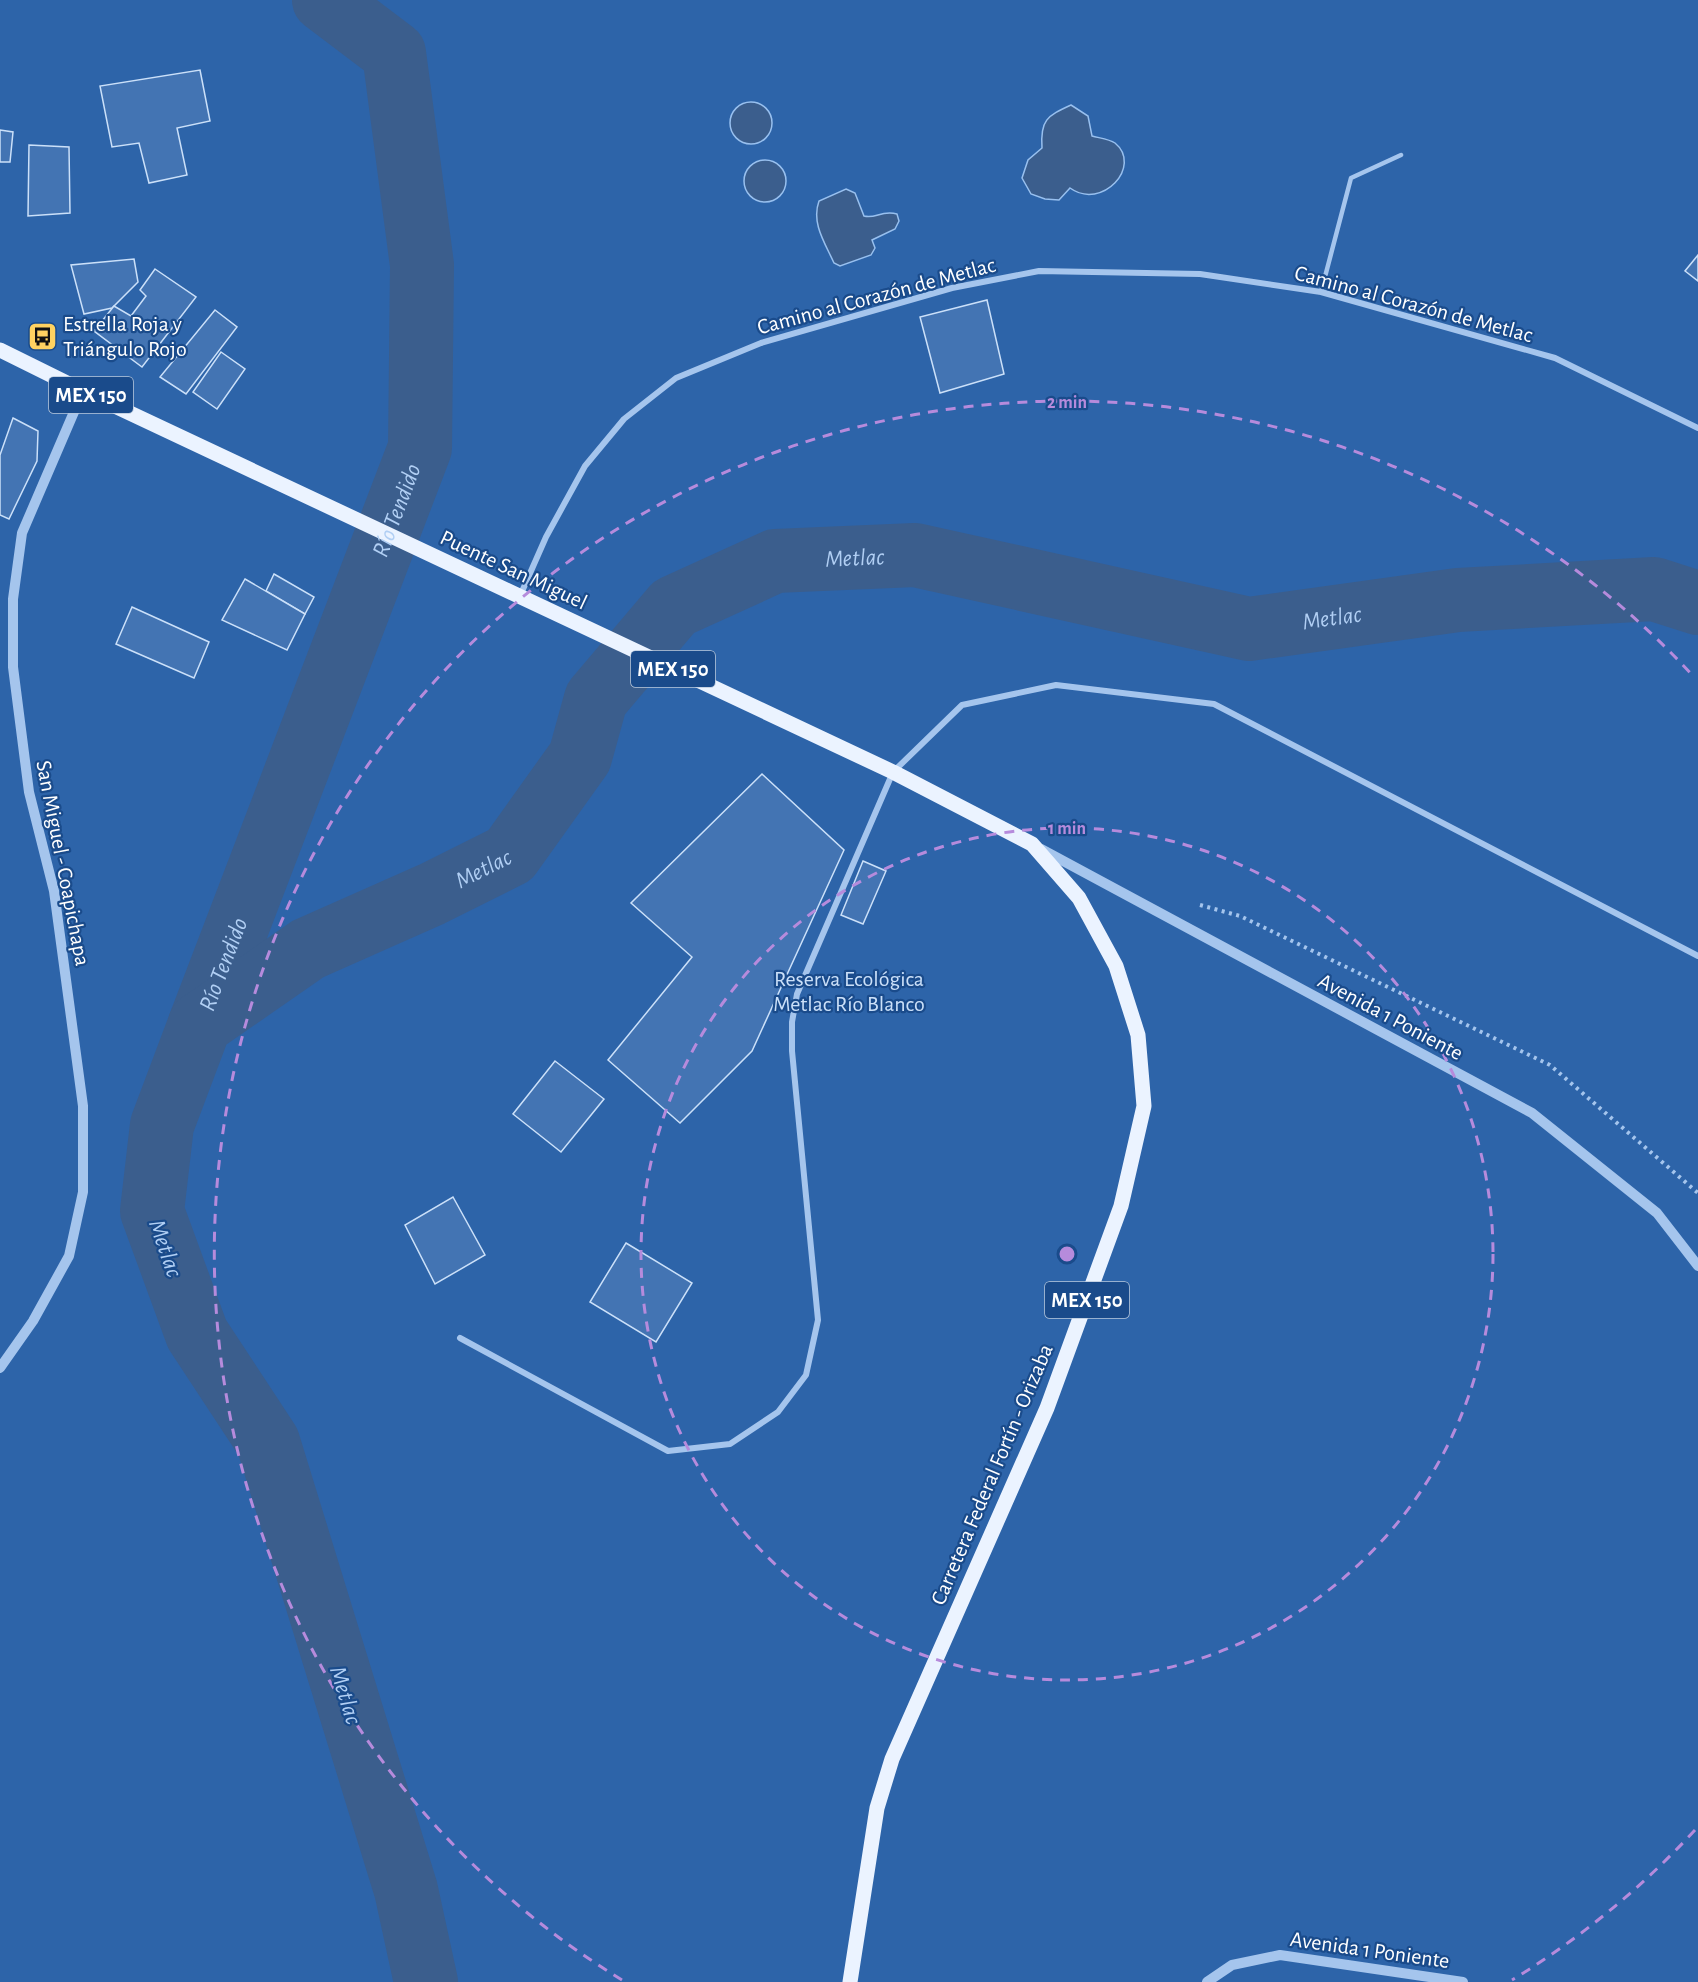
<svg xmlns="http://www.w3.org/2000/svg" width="1698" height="1982" font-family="'Alegreya Sans',sans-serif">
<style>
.green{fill:#2d64a9}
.water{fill:#3b5e8d;stroke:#98c0ef;stroke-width:1.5}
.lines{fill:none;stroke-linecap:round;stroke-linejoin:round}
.river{stroke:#3b5e8d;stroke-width:64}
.building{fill:#4374b3;stroke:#cbe0f9;stroke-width:1.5}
.path{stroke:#a5c5ed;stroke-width:4;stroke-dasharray:3 4.5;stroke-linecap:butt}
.service{stroke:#a5c5ed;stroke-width:4.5}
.minor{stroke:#a5c5ed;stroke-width:6}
.tertiary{stroke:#a5c5ed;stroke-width:10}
.primary{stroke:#ebf3ff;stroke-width:15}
.ring{fill:none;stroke:#b68bdc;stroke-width:3;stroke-dasharray:10 8}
.labels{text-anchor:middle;stroke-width:4.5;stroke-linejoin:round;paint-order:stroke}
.shield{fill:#1a4b8b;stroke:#bac9dc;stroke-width:1.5}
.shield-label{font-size:21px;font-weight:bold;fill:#fff}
.street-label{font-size:22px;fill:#fff;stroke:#1a4b8b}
.poi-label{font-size:22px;fill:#fff;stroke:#1a4b8b;text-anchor:start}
.park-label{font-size:22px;fill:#cbe0f9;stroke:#1a4b8b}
.water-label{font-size:24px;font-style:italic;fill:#b1cff4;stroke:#1a4b8b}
.centre{fill:#b68bdc;stroke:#1a4b8b;stroke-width:3}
.ring-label{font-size:18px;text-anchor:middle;font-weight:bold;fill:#b68bdc;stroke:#1a4b8b;stroke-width:4.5;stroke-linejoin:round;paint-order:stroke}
</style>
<rect width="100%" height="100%" fill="#1a4b8b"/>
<rect class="green" x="0" y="0" width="1698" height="1982"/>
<g class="water">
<circle cx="751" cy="123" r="21"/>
<path d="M1071 105 1088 116 1092 136C1099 138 1109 139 1115 143 1143 166 1102 211 1070 188L1059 200 1045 199 1031 194 1022 178 1028 160 1042 148C1040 120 1047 116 1071 105Z"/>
<circle cx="765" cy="181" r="21"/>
<path d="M846 189 855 193 864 216C876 219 881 210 897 214L899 221 895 229 872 240 875 248 871 255 840 266 834 263C825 243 811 223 819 201Z"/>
</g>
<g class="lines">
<g class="river">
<path id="s1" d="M200 1024 420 448 422 265 394 53 324 0"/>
<path id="s2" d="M426 1982 406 1890 268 1442 197 1334 152 1211 162 1125 200 1024 308 949 432 894 510 855 580 757 596 699 674 607 775 561 915 555 1249 629 1458 600 1654 589 1698 603"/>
</g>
</g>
<g class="building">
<polygon points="200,70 210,121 177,128 187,175 149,183 139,143 112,147 100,86"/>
<polygon points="0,130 13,132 10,162 0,162"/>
<polygon points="29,145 69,147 70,213 28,216"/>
<polygon points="1698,255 1698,281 1685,271"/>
<polygon points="134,259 138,282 112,308 84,314 71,265"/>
<polygon points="155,269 196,297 142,367 94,331 114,306 131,316 146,296 140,290"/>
<polygon points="987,300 1004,374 940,393 920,317"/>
<polygon points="215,310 237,327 186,394 160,377"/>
<polygon points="221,352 245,369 217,409 193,392"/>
<polygon points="13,418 38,431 37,461 9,519 0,515 0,455"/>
<polygon points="274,574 314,597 305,614 266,591"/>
<polygon points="245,579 305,614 287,650 222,620"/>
<polygon points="132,607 209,642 194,678 116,644"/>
<polygon points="762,774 844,850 752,1051 680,1123 608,1060 692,957 631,903"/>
<polygon points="863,861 886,871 863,924 841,915"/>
<polygon points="555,1061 604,1099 561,1152 513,1114"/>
<polygon points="453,1197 485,1255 435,1284 405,1225"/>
<polygon points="626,1243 692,1283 656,1342 590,1302"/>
</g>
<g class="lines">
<polyline class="path" points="1200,905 1240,916 1550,1065 1698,1193"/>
<polyline class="service" points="1321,292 1351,178 1401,155"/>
<g class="minor">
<polyline points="520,596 546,537 585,466 624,419 676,378 761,343 952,288 1039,271 1200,274 1321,292 1555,358 1698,428"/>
<polyline points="460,1338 668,1451 730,1444 778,1412 806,1375 818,1320 792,1051 792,1022 797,994 893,772 962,705 1056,685 1214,704 1698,956"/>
</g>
<g class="tertiary">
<polyline points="1041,849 1532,1113 1657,1213 1698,1266"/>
<polyline points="0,1368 33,1321 69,1256 83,1192 83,1106 54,891 29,792 13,667 13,599 22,533 83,391"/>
<polyline points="1207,1982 1232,1965 1280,1955 1463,1982"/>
</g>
<polyline class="primary" points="0,350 83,391 893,772 1032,844 1079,898 1116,966 1138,1035 1144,1106 1121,1206 1047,1408 892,1759 877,1808 850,1982"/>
</g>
<g class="ring">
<circle cx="1067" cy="1254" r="426"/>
<path d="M1695 1830A852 852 0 0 1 1512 1980M622 1980A852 852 0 1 1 1695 678"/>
</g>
<defs>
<symbol id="bus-square" viewBox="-11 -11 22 22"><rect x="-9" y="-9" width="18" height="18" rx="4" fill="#ffd261" stroke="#1a4b8b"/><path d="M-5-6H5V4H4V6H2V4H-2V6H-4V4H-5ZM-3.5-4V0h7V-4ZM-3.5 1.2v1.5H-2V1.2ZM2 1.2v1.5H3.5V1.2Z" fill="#111"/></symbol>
</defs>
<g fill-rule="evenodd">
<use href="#bus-square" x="26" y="320" width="33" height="33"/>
</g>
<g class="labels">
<g class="shield">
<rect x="49" y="377" width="84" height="36" rx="4.5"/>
<rect x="631" y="651" width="84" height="36" rx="4.5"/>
<rect x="1045" y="1282" width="84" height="36" rx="4.5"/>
</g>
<g class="shield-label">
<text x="91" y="402">MEX 150</text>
<text x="673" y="676">MEX 150</text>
<text x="1087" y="1307">MEX 150</text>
</g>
<g class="street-label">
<text transform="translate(876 295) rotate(-15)" y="8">Camino al Corazón de Metlac</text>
<text transform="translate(1414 303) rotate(15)" y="8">Camino al Corazón de Metlac</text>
<text transform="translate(514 569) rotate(25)" y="8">Puente San Miguel</text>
<text transform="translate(64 863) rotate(79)" y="8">San Miguel - Coapichapa</text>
<text transform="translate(1391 1016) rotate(28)" y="8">Avenida 1 Poniente</text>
<text transform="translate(991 1474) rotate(-67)" y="8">Carretera Federal Fortín - Orizaba</text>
<text transform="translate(1370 1949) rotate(8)" y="8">Avenida 1 Poniente</text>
</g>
<g class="poi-label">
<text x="63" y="331">Estrella Roja y<tspan x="63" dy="25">Triángulo Rojo</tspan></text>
</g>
<g class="park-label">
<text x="849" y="986">Reserva Ecológica<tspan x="849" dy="25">Metlac Río Blanco</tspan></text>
</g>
<g class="water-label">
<text dy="8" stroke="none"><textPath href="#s1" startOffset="550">Río Tendido</textPath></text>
<text dy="8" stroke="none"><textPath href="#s2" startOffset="1864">Metlac</textPath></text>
<text dy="8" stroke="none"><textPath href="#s2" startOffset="2350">Metlac</textPath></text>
<text dy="8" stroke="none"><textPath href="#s2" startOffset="1342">Metlac</textPath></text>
<text dy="8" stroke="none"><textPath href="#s1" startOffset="64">Río Tendido</textPath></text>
<text transform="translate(166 1248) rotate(71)" y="8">Metlac</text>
<text transform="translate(346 1695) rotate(73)" y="8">Metlac</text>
</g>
</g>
<circle cx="1067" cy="1254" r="9" class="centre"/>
<g class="ring-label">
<text x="1067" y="408">2 min</text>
<text x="1067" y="834">1 min</text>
</g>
</svg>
